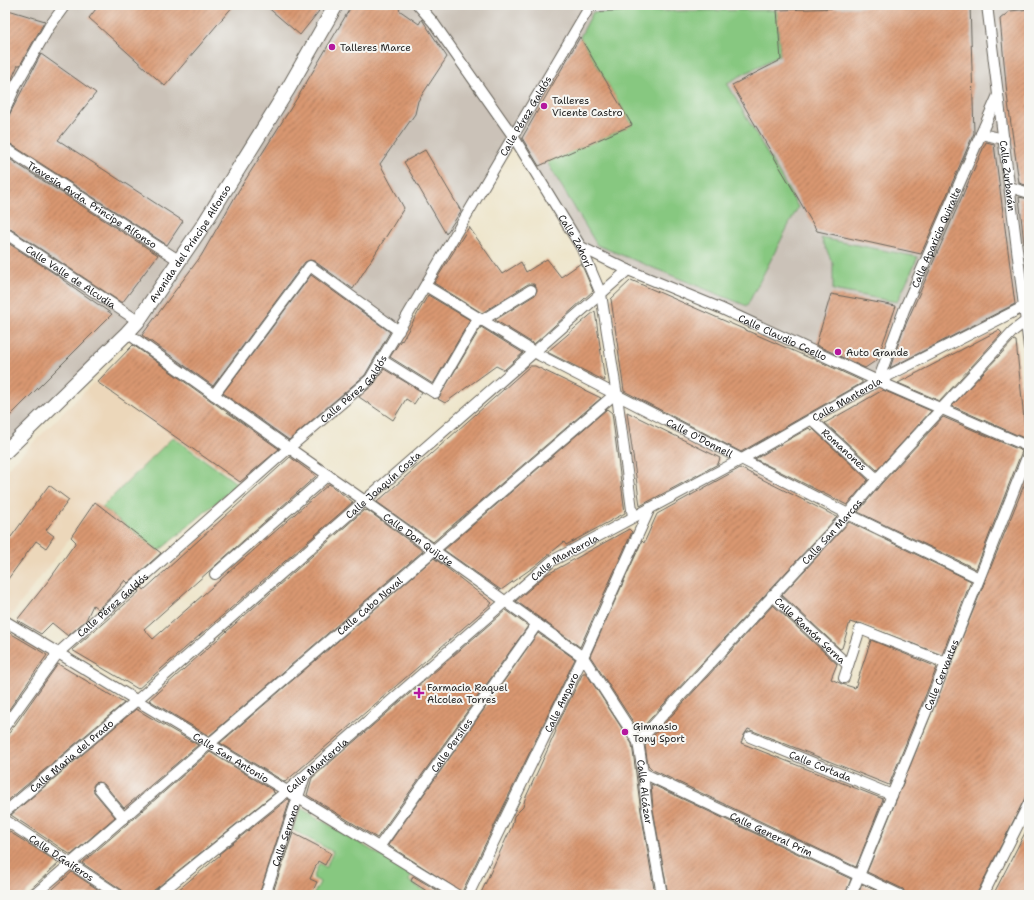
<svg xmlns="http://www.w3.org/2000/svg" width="1034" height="900" font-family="'Shantell Sans',sans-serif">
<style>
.built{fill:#ecd7ba}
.industrial{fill:#cbc2b8}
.green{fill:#87c880;stroke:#52724e}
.building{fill:url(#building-hatch)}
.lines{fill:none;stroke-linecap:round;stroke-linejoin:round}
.street-casing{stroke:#666259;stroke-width:12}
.secondary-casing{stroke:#666259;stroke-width:16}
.street{stroke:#fff;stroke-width:10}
.secondary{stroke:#fff;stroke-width:14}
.poi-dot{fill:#b5179e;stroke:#f6f6f2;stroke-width:1.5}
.labels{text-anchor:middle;stroke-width:4;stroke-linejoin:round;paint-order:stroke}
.poi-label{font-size:10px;fill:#1c1c1c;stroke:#f6f6f2;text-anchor:start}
.street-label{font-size:10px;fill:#1c1c1c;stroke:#f6f6f2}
</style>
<defs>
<pattern id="building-hatch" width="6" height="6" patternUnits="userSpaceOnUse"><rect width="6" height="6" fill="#d99771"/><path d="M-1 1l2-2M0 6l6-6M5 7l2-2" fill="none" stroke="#af7a5c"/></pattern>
</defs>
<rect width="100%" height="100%" fill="#f6f6f2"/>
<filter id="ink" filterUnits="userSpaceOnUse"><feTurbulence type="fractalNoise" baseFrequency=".025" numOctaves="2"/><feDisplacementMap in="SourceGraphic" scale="8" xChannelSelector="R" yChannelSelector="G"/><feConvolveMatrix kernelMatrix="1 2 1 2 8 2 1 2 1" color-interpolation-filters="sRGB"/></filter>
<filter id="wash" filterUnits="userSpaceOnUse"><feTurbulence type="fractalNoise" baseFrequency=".012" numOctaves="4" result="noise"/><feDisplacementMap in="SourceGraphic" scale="16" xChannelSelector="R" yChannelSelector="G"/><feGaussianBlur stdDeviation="0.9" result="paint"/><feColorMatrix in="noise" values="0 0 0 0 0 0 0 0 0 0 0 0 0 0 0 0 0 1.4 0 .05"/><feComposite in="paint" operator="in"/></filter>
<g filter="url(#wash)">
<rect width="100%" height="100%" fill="#eee5ca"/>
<polygon class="built" points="94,382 173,437 102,507 95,502 71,537 10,617 5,614 5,471"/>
<polygon class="industrial" points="5,5 1029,5 1029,309 878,381 581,247 513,136 370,379 289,448 127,333 5,451"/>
<g class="green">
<polygon points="777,10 780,55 727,83 798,207 747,306 597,245 547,162 632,125 580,37 593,12"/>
<polygon points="821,238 918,257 897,302 833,290 833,264"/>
<polygon points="173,437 238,484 159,551 102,507"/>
<polygon points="301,808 412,874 409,881 431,895 313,895 320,882 313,878 319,863 326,867 333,852 293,830"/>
</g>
<g id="blocks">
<g class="building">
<polygon points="99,5 234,5 165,86 89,18"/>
<polygon points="265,5 311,5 319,11 300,35"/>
<polygon points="352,5 402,5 399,10 419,24 422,19 423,21 447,57 418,101 415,114 380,164 404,208 353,289 314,261 310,260 305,262 213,386 142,335 201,256 239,190 299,95"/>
<polygon points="938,5 970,5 974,133 921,254 817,231 732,85 781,60 777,10"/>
<polygon points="5,9 45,21 20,65 18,65 5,94"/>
<polygon points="1029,9 1029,186 1019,183 1007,95 1000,19 1010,11"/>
<polygon points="580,37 632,125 539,166 522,138"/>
<polygon points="41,54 96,93 58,140 183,221 167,245 9,143 5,142 5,123"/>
<polygon points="986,142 994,144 1015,304 890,368 902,333"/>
<polygon points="425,150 461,211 446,234 404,162"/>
<polygon points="5,156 158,255 122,303 9,228 5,227"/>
<polygon points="1019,197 1029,199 1029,244 1024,244"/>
<polygon points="469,227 502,274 521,262 526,272 547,259 561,277 581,263 593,291 534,344 495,320 535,295 537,290 534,284 528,284 482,313 434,283"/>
<polygon points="5,241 63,279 63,280 112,314 5,421"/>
<polygon points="311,275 390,332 365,375 289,440 223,393"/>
<polygon points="631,280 812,359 812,358 862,381 862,383 741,452 624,391 611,299"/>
<polygon points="831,294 896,306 877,360 865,368 816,345"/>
<polygon points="428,295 470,320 433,384 390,357 401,340 402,341"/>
<polygon points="595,311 605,381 547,352"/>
<polygon points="481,327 523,353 504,370 496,366 445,403 438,399"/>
<polygon points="999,330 1002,333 940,401 898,383"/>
<polygon points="1014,340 1016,341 1026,439 952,406"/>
<polygon points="133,345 210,400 279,449 240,482 97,382"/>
<polygon points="530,366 535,366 601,398 433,542 377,502"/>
<polygon points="384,369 422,392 414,404 406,399 393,420 359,397 374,384"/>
<polygon points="883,390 931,411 877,470 825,423"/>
<polygon points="607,409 612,413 625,513 566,545 564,542 535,566 501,590 444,550"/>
<polygon points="627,412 720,458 718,464 640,506"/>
<polygon points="943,417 1022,451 976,569 858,512 882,483"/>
<polygon points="809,428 811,430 813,429 868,480 847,505 755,459"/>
<polygon points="290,457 316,476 144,629 153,639 329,484 353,502 138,689 72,650 139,592 138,591 142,587 144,590"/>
<polygon points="740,468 837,517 639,731 590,656 642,541 644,543 657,514"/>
<polygon points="1029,473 1029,790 976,895 906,895 903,889 867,872"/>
<polygon points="49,485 69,500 46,530 54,536 46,548 36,541 5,583 5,542 9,536 11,537"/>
<polygon points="95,502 161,553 128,583 125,580 114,594 98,609 93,605 86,620 68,636 52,623 41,634 17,620 49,580 76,542 71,537"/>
<polygon points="364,510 366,511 367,510 423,551 209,736 149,700"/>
<polygon points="849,522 971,581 942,655 859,623 856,624 850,622 842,648 840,649 782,595"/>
<polygon points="629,529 632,532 580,647 516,601 546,575"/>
<polygon points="434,558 492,603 285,782 220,743"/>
<polygon points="773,605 837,664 831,679 842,684 855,688 871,640 937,667 889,785 748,729 744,735 741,743 883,799 856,867 653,770 648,765 645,746 653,737 652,737"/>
<polygon points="506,610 528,626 377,838 307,795 312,778"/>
<polygon points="5,630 47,655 5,715"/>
<polygon points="538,633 575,659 462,892 388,845"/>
<polygon points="58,664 124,703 5,803 5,739"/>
<polygon points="583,673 586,673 632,744 641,811 655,895 480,895 512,826 514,816 523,807 525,799 556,731 555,730"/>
<polygon points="136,709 198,745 124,808 104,784 98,782 95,783 93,786 94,792 115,817 71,855 11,815"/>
<polygon points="210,752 274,791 273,792 275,793 148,895 124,895 122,890 82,863"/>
<polygon points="651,784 851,879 845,895 668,895 653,809"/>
<polygon points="288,799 290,800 259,895 172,895 220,855 219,854"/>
<polygon points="1029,825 1029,895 993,895"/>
<polygon points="5,829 59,863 24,895 5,895"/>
<polygon points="293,833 331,853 325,865 318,861 310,879 317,882 311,895 272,895"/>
<polygon points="72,872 106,895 46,895"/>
<polygon points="413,876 445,895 433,895 411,881"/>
<polygon points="862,884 885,895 858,895"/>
</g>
</g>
</g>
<g filter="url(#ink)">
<use href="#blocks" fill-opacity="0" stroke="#666259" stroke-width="1"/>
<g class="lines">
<defs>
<g id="street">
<path id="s1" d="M418 5 433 22 513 136 581 247 601 294 617 396 633 517"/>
<path id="s2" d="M987 5 1029 347"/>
<polyline points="5,110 16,85 49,27 65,5"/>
<polyline points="981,134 1004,139"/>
<path id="s3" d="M5 148 180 261"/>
<polyline points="1010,187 1029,193"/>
<path id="s4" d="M5 233 138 321"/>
<path id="s5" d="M581 247 628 270 720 308 878 381 1029 447"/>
<path id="s6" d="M426 286 541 356 854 517 979 578"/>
<polyline points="481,321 531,290"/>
<path id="s7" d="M127 333 289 448 365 501 583 657 638 742 643 773 647 810 662 895"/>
<polyline points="382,360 435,393 478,319"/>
<path id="s8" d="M878 381 904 310 998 95"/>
<polyline points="214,395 310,266 399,331"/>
<path id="s9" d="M811 419 877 479"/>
<polyline points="215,574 328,475"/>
<path id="s10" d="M772 595 848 665"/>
<path id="s11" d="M5 621 287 791 457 895"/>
<polyline points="844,678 860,629 946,663"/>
<path id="s12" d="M5 726 58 653 289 448 370 379 590 6 625 5"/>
<path id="s13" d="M750 737 892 795"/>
<path id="s14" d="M638 742 848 514 877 479 1013 331 1026 321"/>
<path id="s15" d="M643 773 900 895"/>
<polyline points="99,788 124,818"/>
<path id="s16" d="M5 812 137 700 628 270"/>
<path id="s17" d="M5 820 118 895"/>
<path id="s18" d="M379 847 537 624"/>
<path id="s19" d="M34 895 615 394"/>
<path id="s20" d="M158 895 287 791 552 561 742 459 878 381 1029 304"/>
<path id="s21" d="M265 895 305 776"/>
<path id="s22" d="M468 895 583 657 650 508"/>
<path id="s23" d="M851 895 946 663 1029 452"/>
<polyline points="983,895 1029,803"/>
</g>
<g id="secondary">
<path id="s24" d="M5 452 127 333 138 321 204 224 288 89 336 5"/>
</g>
</defs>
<use href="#street" class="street-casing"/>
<use href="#secondary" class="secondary-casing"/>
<use href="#street" class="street"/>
<use href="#secondary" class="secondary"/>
</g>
</g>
<g class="poi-dot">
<circle cx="332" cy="47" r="4"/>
<circle cx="544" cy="106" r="4"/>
<circle cx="838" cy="352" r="4"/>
<path d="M417 687h4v4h4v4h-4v4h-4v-4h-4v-4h4z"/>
<circle cx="625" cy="732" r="4"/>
</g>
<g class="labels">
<g class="poi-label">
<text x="340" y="51">Talleres Marce</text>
<text x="552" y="104">Talleres<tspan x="552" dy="12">Vicente Castro</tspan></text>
<text x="846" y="356">Auto Grande</text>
<text x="427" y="691">Farmacia Raquel<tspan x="427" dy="12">Alcolea Torres</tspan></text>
<text x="633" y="730">Gimnasio<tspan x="633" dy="12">Tony Sport</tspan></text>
</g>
<g class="street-label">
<text dy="4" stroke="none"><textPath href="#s12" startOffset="811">Calle Pérez Galdós</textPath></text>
<text dy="4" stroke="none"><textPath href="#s2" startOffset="172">Calle Zurbarán</textPath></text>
<text dy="4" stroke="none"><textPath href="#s3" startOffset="104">Travesia Avda. Principe Alfonso</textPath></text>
<text dy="4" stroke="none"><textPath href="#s8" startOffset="155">Calle Aparicio Quiralte</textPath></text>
<text dy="4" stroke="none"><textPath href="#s1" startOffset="284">Calle Zahorí</textPath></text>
<text dy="4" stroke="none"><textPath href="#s24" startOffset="280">Avenida del Príncipe Alfonso</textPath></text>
<text dy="4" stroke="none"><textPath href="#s4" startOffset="79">Calle Valle de Alcudia</textPath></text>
<text dy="4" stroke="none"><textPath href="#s5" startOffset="221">Calle Claudio Coello</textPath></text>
<text dy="4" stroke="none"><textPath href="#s12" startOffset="487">Calle Pérez Galdós</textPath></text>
<text dy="4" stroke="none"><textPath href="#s20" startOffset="853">Calle Manterola</textPath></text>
<text dy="4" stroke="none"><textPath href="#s6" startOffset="313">Calle O'Donnell</textPath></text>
<text dy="4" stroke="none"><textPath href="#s9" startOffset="45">Romanones</textPath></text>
<text dy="4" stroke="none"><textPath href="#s16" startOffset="500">Calle Joaquín Costa</textPath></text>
<text dy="4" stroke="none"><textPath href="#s14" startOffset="286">Calle San Marcos</textPath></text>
<text dy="4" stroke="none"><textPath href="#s7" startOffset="357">Calle Don Quijote</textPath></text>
<text dy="4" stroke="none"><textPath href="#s20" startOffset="529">Calle Manterola</textPath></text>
<text dy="4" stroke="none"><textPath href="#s12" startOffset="163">Calle Pérez Galdós</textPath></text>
<text dy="4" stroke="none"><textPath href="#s19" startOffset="443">Calle Cabo Noval</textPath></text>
<text dy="4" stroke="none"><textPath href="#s10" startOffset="52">Calle Ramón Serna</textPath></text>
<text dy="4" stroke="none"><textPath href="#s23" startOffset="238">Calle Cervantes</textPath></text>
<text dy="4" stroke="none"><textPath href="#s22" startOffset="214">Calle Amparo</textPath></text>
<text dy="4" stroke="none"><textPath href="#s18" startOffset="125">Calle Persiles</textPath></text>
<text dy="4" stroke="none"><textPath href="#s16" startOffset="87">Calle Maria del Prado</textPath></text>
<text dy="4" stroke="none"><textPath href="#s11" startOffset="264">Calle San Antonio</textPath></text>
<text dy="4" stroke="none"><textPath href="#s20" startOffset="205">Calle Manterola</textPath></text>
<text dy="4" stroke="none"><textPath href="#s13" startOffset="76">Calle Cortada</textPath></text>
<text dy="4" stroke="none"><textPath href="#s7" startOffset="711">Calle Alcázar</textPath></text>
<text dy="4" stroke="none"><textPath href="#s15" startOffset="142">Calle General Prim</textPath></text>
<text dy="4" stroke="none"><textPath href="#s21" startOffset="63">Calle Serrano</textPath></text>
<text dy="4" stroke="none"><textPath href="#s17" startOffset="68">Calle D.Gaiferos</textPath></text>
</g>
</g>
<rect width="1034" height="900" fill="none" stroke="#f6f6f2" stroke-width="20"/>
</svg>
